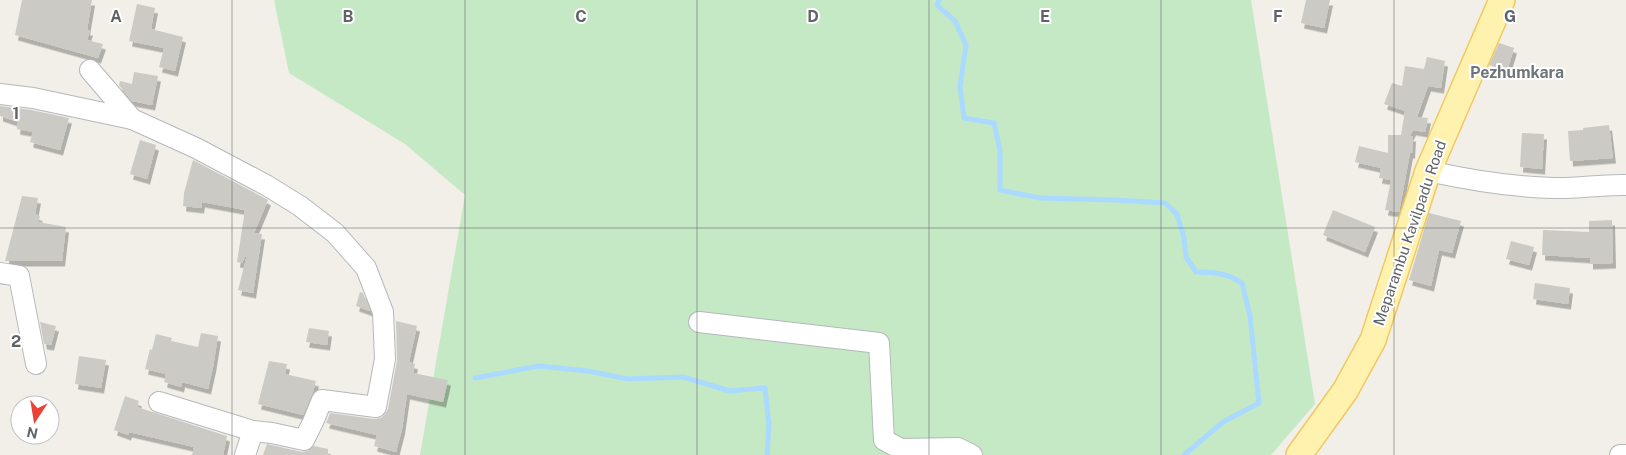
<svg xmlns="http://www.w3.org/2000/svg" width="1626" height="455" font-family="'Public Sans',sans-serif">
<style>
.green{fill:#c5e8c5}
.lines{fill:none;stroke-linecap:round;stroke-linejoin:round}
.stream{stroke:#aadaff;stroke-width:5}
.building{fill:#cccac5;filter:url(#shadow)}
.minor-casing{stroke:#b5b8bc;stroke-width:22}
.major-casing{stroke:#f2c960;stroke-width:28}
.minor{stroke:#fff;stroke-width:20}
.major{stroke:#fff2af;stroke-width:25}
.grid{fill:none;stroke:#5f6368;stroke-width:1;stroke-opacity:0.55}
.labels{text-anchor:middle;stroke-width:4;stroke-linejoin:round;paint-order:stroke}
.street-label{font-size:15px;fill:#5f6368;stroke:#fff}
.neighbourhood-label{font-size:16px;font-weight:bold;fill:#70757a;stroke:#fff}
.grid-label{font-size:16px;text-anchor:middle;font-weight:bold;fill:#5f6368;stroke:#fff;stroke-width:4;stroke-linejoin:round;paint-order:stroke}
</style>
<defs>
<filter id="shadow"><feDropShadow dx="3" dy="5.5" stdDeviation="0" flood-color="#0004"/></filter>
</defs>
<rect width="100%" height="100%" fill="#f1efe8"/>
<polygon class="green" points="274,0 1251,0 1315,404 1271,455 420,455 465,195 405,144 289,73"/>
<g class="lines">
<g class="stream">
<path d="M939 0 937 5 955 21 966 45 960 86 964 118 994 123 1000 151V190L1040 198 1116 200 1165 203 1177 214 1184 238 1186 257 1196 272C1215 272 1226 273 1242 283L1250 316 1259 403 1223 422 1184 455"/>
<polyline points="475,378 539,366 588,371 628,379 683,377 730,391 765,388 769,425 767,455"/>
</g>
</g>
<g class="building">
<polygon points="22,0 92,0 87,30 90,30 87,40 103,44 98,58 15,35"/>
<polygon points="1306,0 1330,0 1324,28 1301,23"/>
<polygon points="137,4 155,8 151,29 183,37 175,71 159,67 164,48 129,41"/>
<polygon points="1499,43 1514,48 1507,71 1489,65"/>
<polygon points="1427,57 1445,61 1441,88 1428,86 1417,117 1428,118 1425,132 1413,130 1410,136 1413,136 1412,153 1410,153 1399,212 1385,210 1391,180 1379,178 1381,168 1355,162 1359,146 1388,153 1388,135 1401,135 1405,111 1384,104 1392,83 1402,86 1405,66 1424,69"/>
<polygon points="134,72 158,76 152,105 132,101 119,85 120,81 132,84"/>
<polygon points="0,106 31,110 69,118 60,150 30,142 33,132 17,129 18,122 0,116"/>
<polygon points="1609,125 1613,158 1570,161 1568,131 1583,130 1583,128"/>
<polygon points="1522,133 1544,134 1542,169 1520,167"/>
<polygon points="140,140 156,145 147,179 130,174"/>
<polygon points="193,160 268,200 254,233 262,234 253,293 238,290 247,255 246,255 242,263 237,262 245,210 202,202 201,208 183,206 184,193"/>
<polygon points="22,196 38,198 35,214 40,216 38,222 66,227 62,261 5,261"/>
<polygon points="1333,210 1375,227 1365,252 1323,235"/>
<polygon points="1429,213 1461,221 1452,253 1439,250 1431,286 1409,280"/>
<polygon points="1612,220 1613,263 1590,264 1590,258 1542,255 1543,230 1589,232 1589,221"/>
<polygon points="1511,241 1534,247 1529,265 1506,259"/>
<polygon points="1535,283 1570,288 1568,304 1533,299"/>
<polygon points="360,292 363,293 370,311 356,306"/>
<polygon points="396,321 417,326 409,362 415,364 413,373 448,380 443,402 407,394 402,429 396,452 374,446 377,435 326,423 330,413 374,419 381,418 385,414 388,409 397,361"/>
<polygon points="40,322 56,326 51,345 44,344"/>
<polygon points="309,328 329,331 327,345 306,342"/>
<polygon points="201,333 218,336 213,367 208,389 182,382 181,387 164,382 166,374 145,369 150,349 152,350 156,334 172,338 171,341 198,347"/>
<polygon points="79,356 106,360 101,388 75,384"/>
<polygon points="269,361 287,364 285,374 316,381 313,392 303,415 258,404"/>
<polygon points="125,396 139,401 137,407 227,436 223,455 192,455 194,447 129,432 128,435 114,430"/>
<polygon points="267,444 302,452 307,451 314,446 328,449 328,455 263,455"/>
</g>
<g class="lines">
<defs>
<g id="minor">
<polyline points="90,70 132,119"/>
<polyline points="0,94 33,98 132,119 196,148 266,185 300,206 335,233 366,268 383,312 385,359 376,407 322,400 313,422 304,440 272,433 253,431 245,455"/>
<path d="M1428 171C1469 180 1511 187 1553 188 1577 189 1602 184 1626 185"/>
<polyline points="0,273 19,276 36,364"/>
<polyline points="699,322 879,343 884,440 901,449 958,448 972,455"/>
<polyline points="159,402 253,431"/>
<polyline points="1620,455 1626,455"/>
</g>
<polyline id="major" points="1299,455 1345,391 1373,340 1428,171 1502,0"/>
</defs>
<use href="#minor" class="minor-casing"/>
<use href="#major" class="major-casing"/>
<use href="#minor" class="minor"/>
<use href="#major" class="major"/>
</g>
<path class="grid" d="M232 0V455M465 0V455M697 0V455M929 0V455M1161 0V455M1394 0V455M0 228H1626"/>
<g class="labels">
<g class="street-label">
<text transform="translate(1410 233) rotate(-71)" y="5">Meparambu Kavilpadu Road</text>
</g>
<g class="neighbourhood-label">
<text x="1517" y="78">Pezhumkara</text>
</g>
</g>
<g class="grid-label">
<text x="116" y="22">A</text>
<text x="348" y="22">B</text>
<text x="581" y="22">C</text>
<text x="813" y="22">D</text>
<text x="1045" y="22">E</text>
<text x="1278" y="22">F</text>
<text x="1510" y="22">G</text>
<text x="16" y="119">1</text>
<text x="16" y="347">2</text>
</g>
<g transform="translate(35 420) rotate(192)"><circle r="24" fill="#ffffff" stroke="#bfc1c3"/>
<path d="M0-4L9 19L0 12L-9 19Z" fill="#ea4335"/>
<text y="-8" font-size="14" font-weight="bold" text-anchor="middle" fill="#5f6368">N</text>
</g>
</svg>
